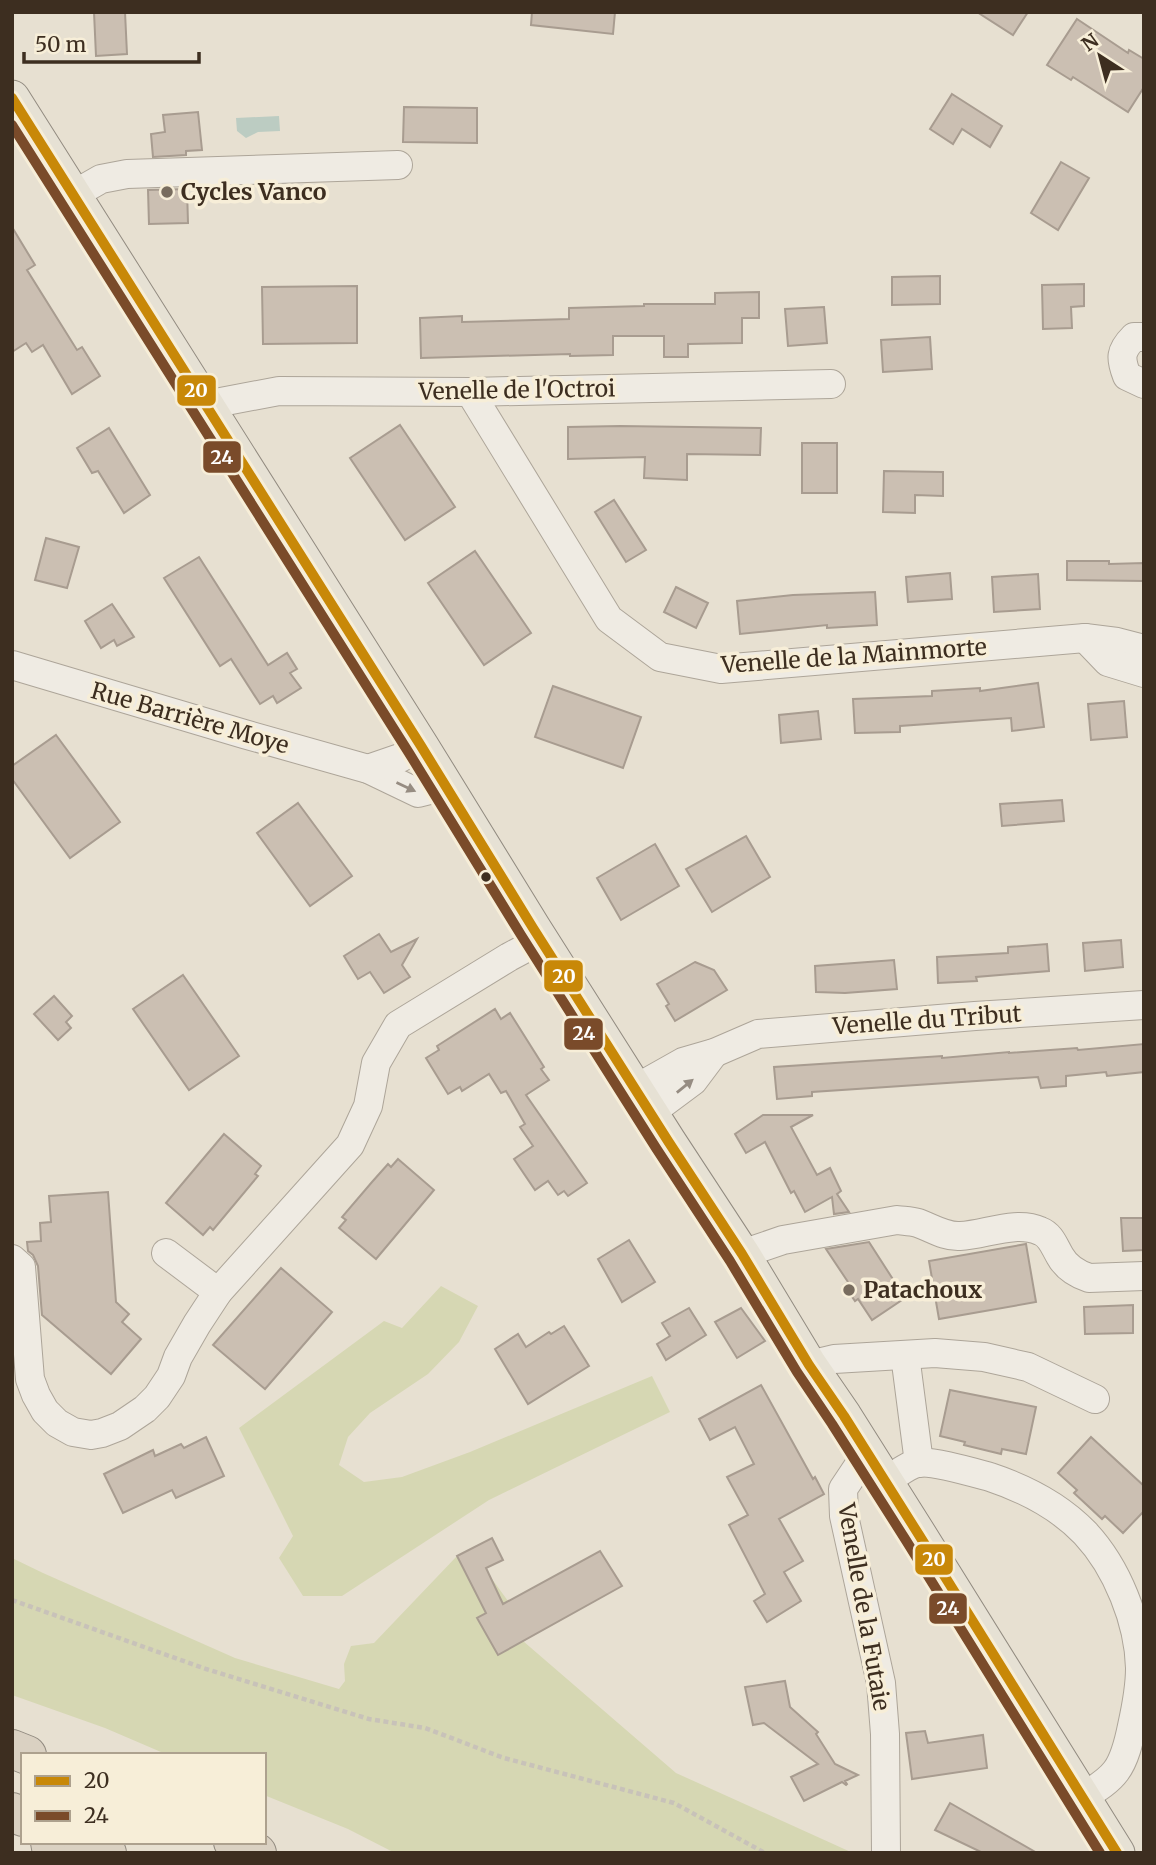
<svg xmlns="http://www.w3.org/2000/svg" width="1156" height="1865" font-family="Merriweather,serif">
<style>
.green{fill:#d6d7b3}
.water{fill:#bcccc2}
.building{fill:#cbbfb2;stroke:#a89c90;stroke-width:2}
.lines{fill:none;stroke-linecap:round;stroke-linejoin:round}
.minor-casing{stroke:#ada599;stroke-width:30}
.major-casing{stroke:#928b80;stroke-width:37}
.highway-casing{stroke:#928b80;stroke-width:40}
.path{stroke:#c8c2b9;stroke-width:4.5;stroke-dasharray:5 3.5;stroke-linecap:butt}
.minor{stroke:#efebe3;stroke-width:28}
.major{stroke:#e6e1d4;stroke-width:35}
.highway{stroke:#dad1c2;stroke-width:38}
.bus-1-casing{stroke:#f7eed8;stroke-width:16}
.bus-2-casing{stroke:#f7eed8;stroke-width:16}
.bus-1{stroke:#c88808;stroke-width:10}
.bus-2{stroke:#7a4b2a;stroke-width:10}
.oneway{fill:#968c82}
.poi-dot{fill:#786c5e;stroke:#f7eed8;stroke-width:2.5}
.bus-dot{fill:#3d2e20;stroke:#f7eed8;stroke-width:2.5}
.labels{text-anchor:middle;stroke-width:7;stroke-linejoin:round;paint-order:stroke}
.poi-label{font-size:23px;font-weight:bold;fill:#3d2e20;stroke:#f7eed8;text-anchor:start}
.street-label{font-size:23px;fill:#3d2e20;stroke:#f7eed8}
.line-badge{stroke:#f7eed8;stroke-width:2.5}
.badge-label{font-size:19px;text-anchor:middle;font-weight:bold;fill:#fff}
</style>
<rect width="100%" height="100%" fill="#e7e0d1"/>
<g class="green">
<polygon points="441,1286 478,1306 459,1342 428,1374 370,1413 348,1437 339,1465 364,1482 402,1477 470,1452 652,1376 670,1412 489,1500 342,1596 303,1596 279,1558 293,1536 239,1428 384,1321 402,1328"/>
<polygon points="457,1556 471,1584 489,1575 508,1601 478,1618 523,1641 676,1773 853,1853 395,1853 348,1829 264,1795 264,1755 168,1755 105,1728 12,1695 12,1558 43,1573 235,1658 339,1689 345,1681 344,1664 351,1646 374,1643"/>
</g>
<polygon class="water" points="279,116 280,131 258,132 246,138 237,131 236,118"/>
<g class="building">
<polygon points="94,12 125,12 127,54 96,56"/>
<polygon points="532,12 615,12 613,34 531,25"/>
<polygon points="977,12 1028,12 1013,35"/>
<polygon points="1077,19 1128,53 1129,50 1144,59 1144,87 1128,112 1073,77 1071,80 1047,65"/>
<polygon points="952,94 1002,126 990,147 962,129 953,144 930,129"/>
<polygon points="404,107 477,108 477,143 403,142"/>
<polygon points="198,112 202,150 186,151 186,155 153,157 151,134 165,132 163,115"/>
<polygon points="1061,162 1089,178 1058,230 1031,213"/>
<polygon points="187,189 188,223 149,224 148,190"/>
<polygon points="12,227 35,265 27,270 77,350 82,347 100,376 72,394 43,345 32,352 26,343 12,352"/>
<polygon points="940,276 940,304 892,305 892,277"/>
<polygon points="1084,284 1084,306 1071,307 1072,328 1043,329 1042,285"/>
<polygon points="357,286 357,343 263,344 262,287"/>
<polygon points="759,292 759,318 742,318 742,343 688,344 688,357 664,357 664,336 613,336 613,355 570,356 570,354 421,358 420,318 462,316 462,322 569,319 569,308 644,306 644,304 715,304 715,293"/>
<polygon points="824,307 827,343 788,346 785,309"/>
<polygon points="930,337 932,369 883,372 881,340"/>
<polygon points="400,425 455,507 405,540 350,458"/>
<polygon points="620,426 761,428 760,455 687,454 687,480 644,478 645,457 568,459 568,427"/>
<polygon points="109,428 150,495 124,513 98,471 92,473 77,448"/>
<rect x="802" y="443" width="35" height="50"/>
<polygon points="884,471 943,472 943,496 915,495 915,513 883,512"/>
<polygon points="614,500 646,550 626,562 595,512"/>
<polygon points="46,538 79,547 67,588 35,580"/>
<polygon points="475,551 531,633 484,665 428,583"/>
<polygon points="199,557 268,665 287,653 297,669 290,673 301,688 277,703 273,696 260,704 231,659 220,666 164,578"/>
<polygon points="1067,561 1109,561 1109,564 1144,563 1144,581 1067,580"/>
<polygon points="950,573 952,599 908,602 906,577"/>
<polygon points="1038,574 1040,609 994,612 992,577"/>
<polygon points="676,587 708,603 696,628 664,612"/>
<polygon points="875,592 877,625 827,628 827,625 740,634 737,601 793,595"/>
<polygon points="112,604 134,637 117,646 114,640 101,648 85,621"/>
<polygon points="1038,683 1044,727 1012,731 1011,718 900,726 900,732 855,733 853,699 932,696 932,691 980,688 980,691"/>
<polygon points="553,686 641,717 623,768 535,737"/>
<polygon points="1124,701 1127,737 1091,740 1088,704"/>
<polygon points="818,711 821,739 781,743 779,715"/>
<polygon points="56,735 120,822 70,858 12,779 12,766"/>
<polygon points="1062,800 1064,821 1002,826 1000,804"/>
<polygon points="298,803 352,876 310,906 257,833"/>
<polygon points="746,836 770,877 712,912 686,869"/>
<polygon points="655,844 679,886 621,920 597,878"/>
<polygon points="379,934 391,952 417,939 402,965 410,977 384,993 370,972 358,979 344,956"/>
<polygon points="1121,940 1123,967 1085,971 1083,943"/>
<polygon points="1047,944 1049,971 976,977 977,981 938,983 937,957 1008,953 1008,947"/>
<polygon points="894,960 897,989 845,993 816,992 815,966"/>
<polygon points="695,962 714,970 727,990 675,1021 666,1006 669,1004 657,984"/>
<polygon points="183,975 239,1056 189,1090 133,1009"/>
<polygon points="54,996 72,1016 66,1022 71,1028 58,1040 34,1014"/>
<polygon points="495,1009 501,1019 510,1013 544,1067 541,1069 549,1080 526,1095 587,1183 568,1196 564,1191 558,1195 548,1181 535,1190 514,1159 533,1146 520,1127 525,1124 506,1091 501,1093 489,1074 462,1091 460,1087 448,1094 426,1058 439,1050 437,1046"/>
<polygon points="1144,1044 1144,1072 1107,1076 1106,1072 1066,1076 1066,1086 1041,1088 1038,1077 812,1092 812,1096 777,1099 774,1067 942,1056 942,1058 1009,1052 1009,1053 1077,1048 1078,1050"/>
<polygon points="763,1115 813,1115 791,1127 817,1175 830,1168 841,1191 837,1194 849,1212 834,1214 832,1197 805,1212 794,1191 791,1193 765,1142 746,1153 735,1134"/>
<polygon points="224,1134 261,1166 255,1174 258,1176 213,1230 210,1227 203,1235 166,1203"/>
<polygon points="398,1159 434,1190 376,1259 339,1228 346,1220 342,1217 372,1182 388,1164 391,1167"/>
<polygon points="108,1192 116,1302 129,1314 122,1322 141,1339 111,1374 42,1315 38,1266 33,1255 28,1251 27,1242 41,1241 40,1223 51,1222 49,1196"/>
<polygon points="1121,1218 1144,1218 1144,1250 1123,1251"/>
<polygon points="629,1240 655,1282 622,1302 598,1259"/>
<polygon points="869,1242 905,1298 872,1320 858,1299 855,1301 844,1285 848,1282 826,1249"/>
<polygon points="1026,1244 1036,1302 939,1319 929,1261"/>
<polygon points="281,1268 332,1312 265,1389 213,1345"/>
<polygon points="1133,1305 1133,1333 1085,1334 1084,1307"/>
<polygon points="689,1308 706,1335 666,1360 657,1344 670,1336 662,1323"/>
<polygon points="741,1308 765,1341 737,1358 715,1322"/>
<polygon points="564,1326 589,1366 528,1404 495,1349 518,1334 526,1347 549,1332 551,1334"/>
<polygon points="761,1385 813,1479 815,1477 824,1494 779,1519 803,1561 784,1572 801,1601 767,1622 754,1601 765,1594 729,1525 748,1515 727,1477 754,1464 735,1427 710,1440 699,1419"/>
<polygon points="950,1390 1036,1407 1026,1454 1002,1449 1001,1454 964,1445 965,1442 940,1436"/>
<polygon points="206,1437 224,1476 176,1498 172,1490 123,1513 104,1474 153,1450 155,1456 181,1444 184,1448"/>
<polygon points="1091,1437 1144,1486 1144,1511 1123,1533 1105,1516 1102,1519 1074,1493 1077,1490 1058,1473"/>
<polygon points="492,1538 503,1560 486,1568 503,1604 600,1551 622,1586 498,1655 477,1618 486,1613 457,1556"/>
<polygon points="785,1681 790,1707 818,1732 816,1734 835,1764 858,1775 845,1781 847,1784 846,1785 842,1782 804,1801 791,1777 818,1764 764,1723 753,1725 745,1687"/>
<polygon points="925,1731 928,1743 983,1735 987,1768 912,1779 906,1733"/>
<polygon points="950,1803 1037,1853 983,1853 935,1830"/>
</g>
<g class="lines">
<defs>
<g id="minor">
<polyline points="73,195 101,179 127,174 398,165"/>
<path d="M1144 337H1134C1120 351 1120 358 1127 376L1144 384"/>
<polyline points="470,392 609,619 660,657 721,669 1085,638 1117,642 1144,649"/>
<polyline points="205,405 279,391 470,392 831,384"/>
<polyline points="1085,638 1108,662 1144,673"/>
<polyline points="12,665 244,734 368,769 418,793 446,786"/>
<polyline points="368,769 400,758 421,746"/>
<polyline points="635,1089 683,1062 714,1053 758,1034 975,1016 1144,1005"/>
<polyline points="650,1113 693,1081 714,1053"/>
<polyline points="166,1253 218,1292"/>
<path d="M742 1254 783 1240 897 1220C904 1221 911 1221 918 1223 932 1228 945 1237 960 1236 985 1235 1016 1220 1040 1231 1051 1235 1054 1246 1060 1256 1066 1267 1077 1274 1089 1278L1144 1276"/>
<polyline points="12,1259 21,1267 30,1379 36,1395 45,1411 57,1423 73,1432 91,1435 102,1433 120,1426 145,1409 157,1397 171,1376 178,1357 197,1324 218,1292 350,1145 368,1106 376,1063 398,1025 509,957 541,940"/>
<polyline points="905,1355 919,1463"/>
<polyline points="809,1365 834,1359 935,1353 984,1357 1028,1367 1095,1399"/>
<polyline points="867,1453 843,1489 844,1516 881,1683 885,1734 886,1853"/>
<path d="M885 1481C895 1476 906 1466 917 1463 931 1460 975 1473 990 1477 1026 1489 1059 1506 1085 1533 1117 1567 1139 1622 1140 1668 1140 1687 1136 1708 1132 1726 1129 1741 1125 1759 1116 1771 1108 1782 1094 1790 1083 1797"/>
</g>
<polyline id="major" points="12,98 421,746 533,928 668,1141 742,1254 809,1365 844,1416 919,1535 1117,1853"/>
<g id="highway">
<polyline points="12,1749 27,1755"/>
<polyline points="12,1812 23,1817"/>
<polyline points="50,1842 52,1853"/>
<polyline points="83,1842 107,1853"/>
<polyline points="233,1842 257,1853"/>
</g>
</defs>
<use href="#minor" class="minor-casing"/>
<use href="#major" class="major-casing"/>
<use href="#highway" class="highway-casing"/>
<polyline class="path" points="12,1600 206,1669 369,1719 425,1728 504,1758 674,1803 765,1853"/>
<use href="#minor" class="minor"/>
<use href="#major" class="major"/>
<use href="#highway" class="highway"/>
<defs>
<polyline id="bus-1" points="12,98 421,746 533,928 668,1141 742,1254 809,1365 844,1416 919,1535 1117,1853"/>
<polyline id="bus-2" points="12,125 409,753 521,935 656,1148 730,1261 797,1372 832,1424 907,1542 1100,1853"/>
</defs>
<use href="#bus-1" class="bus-1-casing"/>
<use href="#bus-2" class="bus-2-casing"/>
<use href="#bus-1" class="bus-1"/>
<use href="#bus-2" class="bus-2"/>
</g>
<defs><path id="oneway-solid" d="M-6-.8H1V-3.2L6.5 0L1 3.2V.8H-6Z" transform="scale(1.75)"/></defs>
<g class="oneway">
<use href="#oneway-solid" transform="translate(406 787) rotate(25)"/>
<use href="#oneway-solid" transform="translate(685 1086) rotate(-39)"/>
</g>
<g class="poi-dot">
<circle cx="167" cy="192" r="7"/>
<circle cx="849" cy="1290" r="7"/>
</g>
<circle class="bus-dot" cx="486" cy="877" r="6"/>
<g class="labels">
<g class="poi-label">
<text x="181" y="200">Cycles Vanco</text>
<text x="863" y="1298">Patachoux</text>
</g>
<g class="street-label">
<text transform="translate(517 390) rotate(-1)" y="8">Venelle de l'Octroi</text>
<text transform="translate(854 656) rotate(-4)" y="8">Venelle de la Mainmorte</text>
<text transform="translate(190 718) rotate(16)" y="8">Rue Barrière Moye</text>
<text transform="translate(927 1020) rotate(-4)" y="8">Venelle du Tribut</text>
<text transform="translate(864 1607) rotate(80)" y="8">Venelle de la Futaie</text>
</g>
</g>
<g class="line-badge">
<rect x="176" y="374" width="41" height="33" rx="7" fill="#c88808"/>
<rect x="202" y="440" width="40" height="34" rx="7" fill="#7a4b2a"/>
<rect x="543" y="959" width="41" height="34" rx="7" fill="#c88808"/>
<rect x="563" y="1017" width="41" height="34" rx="7" fill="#7a4b2a"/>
<rect x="914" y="1543" width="40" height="33" rx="7" fill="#c88808"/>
<rect x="928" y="1592" width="40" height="33" rx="7" fill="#7a4b2a"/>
</g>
<g class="badge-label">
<text x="196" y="397">20</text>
<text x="222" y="464">24</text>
<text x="564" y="983">20</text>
<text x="584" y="1040">24</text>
<text x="934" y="1566">20</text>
<text x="948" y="1615">24</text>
</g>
<rect width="1156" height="1865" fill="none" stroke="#3d2e20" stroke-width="28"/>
<rect x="21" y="1753" width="245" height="91" fill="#f7eed8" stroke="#ada18e" stroke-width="2"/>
<rect x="35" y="1776" width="35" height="10" fill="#c88808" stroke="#ada18e" stroke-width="2"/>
<text x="84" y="1788" font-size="21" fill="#3d2e20">20</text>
<rect x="35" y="1811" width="35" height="10" fill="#7a4b2a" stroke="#ada18e" stroke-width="2"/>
<text x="84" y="1823" font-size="21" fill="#3d2e20">24</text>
<g transform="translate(1100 56) rotate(324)" stroke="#f7eed8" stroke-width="5" paint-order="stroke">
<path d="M0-5L12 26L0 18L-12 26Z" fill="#3d2e20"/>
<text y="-10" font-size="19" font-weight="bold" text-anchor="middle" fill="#3d2e20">N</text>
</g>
<path d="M24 52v10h175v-10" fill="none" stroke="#3d2e20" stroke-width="3.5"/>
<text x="35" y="52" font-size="21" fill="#3d2e20" stroke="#f7eed8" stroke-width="5" paint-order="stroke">50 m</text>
</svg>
